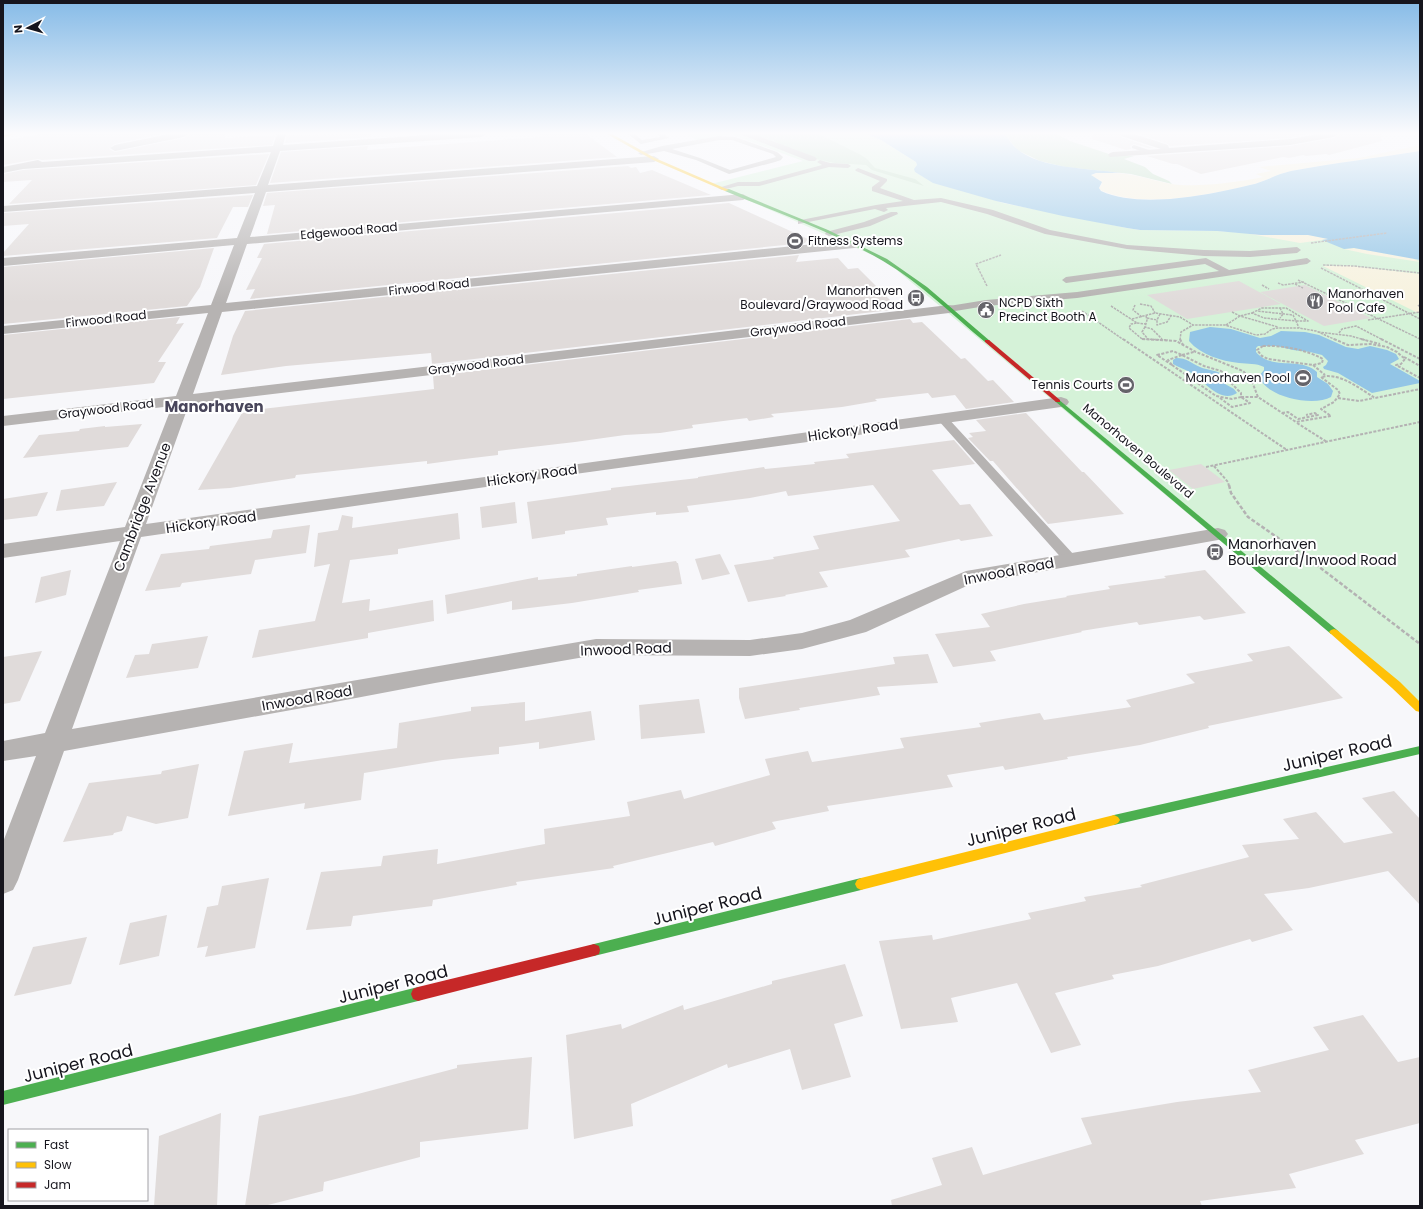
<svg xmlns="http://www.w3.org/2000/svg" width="1423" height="1209" font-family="Poppins,sans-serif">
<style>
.green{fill:#d5f2d8}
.forest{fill:#bdddc1}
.sand{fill:#f7f2de}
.water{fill:#93c5e6}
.building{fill:#e0dbda}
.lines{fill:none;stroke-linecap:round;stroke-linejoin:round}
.path-far2{stroke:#b4b2b3;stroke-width:1.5;stroke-dasharray:2.5 1;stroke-linecap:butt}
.path-far1{stroke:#b4b2b3;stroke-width:2;stroke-dasharray:3 1.5;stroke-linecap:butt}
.path{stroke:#b4b2b3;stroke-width:2.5;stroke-dasharray:4 2;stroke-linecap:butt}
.lane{fill:#b6b3b2;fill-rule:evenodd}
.street{fill:#b6b3b2;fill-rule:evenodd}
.fast{fill:#4caf50;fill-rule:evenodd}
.slow{fill:#ffc107;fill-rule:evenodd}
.jam{fill:#c62828;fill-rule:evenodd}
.labels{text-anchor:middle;stroke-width:4;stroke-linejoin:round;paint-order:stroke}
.far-street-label{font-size:12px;fill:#16151d;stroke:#fff}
.far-poi-label{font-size:12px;fill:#16151d;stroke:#fff;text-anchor:start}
.street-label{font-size:14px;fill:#16151d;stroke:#fff}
.poi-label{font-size:14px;fill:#16151d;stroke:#fff;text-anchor:start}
.far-district-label{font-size:15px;font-weight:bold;fill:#49465b;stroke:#fff}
.near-street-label{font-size:17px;fill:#16151d;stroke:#fff}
</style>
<rect width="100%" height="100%" fill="#f7f7fa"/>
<polygon class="green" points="686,134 866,134 881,140 916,162 917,165 915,172 922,176 1003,203 1127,228 1140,230 1217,231 1274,235 1308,235 1364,250 1420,260 1420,708 886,261 711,184 803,161 731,134 698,141"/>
<g class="forest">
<polygon points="746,134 819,134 861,155 867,159 875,168 915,179 924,186 872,170 866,165 835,163 816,159 790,150 773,140"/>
<polygon points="1005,134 1057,134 1070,141 1112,155 1134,156 1124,159 1145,167 1153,174 1169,181 1172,184 1131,174 1065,167 1040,161 1017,150"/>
</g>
<g class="sand">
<path d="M1420 145V151C1377 158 1333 163 1291 171 1277 174 1264 182 1250 185 1209 195 1140 209 1100 190L1099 188 1102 184 1100 180 1091 176C1094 172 1100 173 1105 173 1131 172 1147 179 1171 184 1195 188 1239 182 1263 177L1256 174 1271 171 1259 167 1359 158Z"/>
<path d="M1245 233C1272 236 1302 230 1329 239L1300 243Z"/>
<polygon points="1354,248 1412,258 1420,262 1367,254 1344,249"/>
<polygon points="1323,266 1352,266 1420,274 1420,314"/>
</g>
<g class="water">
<path d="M866 134H1005C1009 139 1012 145 1017 149 1041 169 1089 168 1120 173H1096L1091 175 1102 182 1099 188 1101 191C1140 209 1209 195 1250 185 1264 182 1277 174 1291 171 1333 163 1377 158 1420 151V260L1354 248 1344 249 1322 240 1328 239 1308 235H1261L1217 231 1140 230 1127 228 1063 216 996 201 933 183 915 172 914 169 917 165 916 162 881 140Z"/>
<path d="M1210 327 1231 329 1260 338 1271 336 1281 331 1305 332 1319 335 1346 347 1358 349 1370 346 1387 350 1396 354 1399 359 1390 364 1420 381V383L1372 393 1338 373 1324 369 1323 367 1326 365 1328 361 1322 355 1310 352 1293 350 1277 346H1258L1256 348V352C1272 371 1300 356 1317 372V377L1328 384 1333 391 1331 397C1313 407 1265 397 1259 376L1264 370V367C1256 363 1248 364 1239 363 1221 361 1201 355 1189 341L1190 332Z"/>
<path d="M1176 358C1187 358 1191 363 1200 367 1208 371 1217 369 1224 376L1225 384 1234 389 1237 393C1221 404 1205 382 1193 374 1187 370 1180 368 1173 364V360Z"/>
</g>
<g class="building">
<polygon points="39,134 161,134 114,144 109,149 115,152 184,138 189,134 225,134 225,138 275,135 272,145 42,160 38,159 3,165 3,141"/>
<polygon points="372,134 371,137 285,143 287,135"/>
<polygon points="539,134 586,134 617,157 270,183 281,152 368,146 367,150 540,137"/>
<polygon points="1093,134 1119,134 1121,137 1153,148 1149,148 1134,144 1130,146 1131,149 1126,150 1092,139"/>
<polygon points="1139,134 1308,134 1290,138 1170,146 1168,144"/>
<polygon points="1339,134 1381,134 1382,141 1329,155 1326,154 1306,156 1303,155 1289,158 1283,157 1201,174 1177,164 1173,164 1147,156 1290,146 1334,138"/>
<polygon points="269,154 256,185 9,204 32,180 3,182 3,174 23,170"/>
<polygon points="628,166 631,168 636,167 640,173 652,170 711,195 267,234 275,205 263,206 267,193"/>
<polygon points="253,195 248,207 233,207 217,238 3,256 3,253 29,224 3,226 3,213"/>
<polygon points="729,203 808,239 805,243 250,299 255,289 246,290 262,258 257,258 264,244"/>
<polygon points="214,248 200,287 187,306 3,324 3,267"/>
<polygon points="799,255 796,262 838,258 848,269 858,268 899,309 432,364 431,353 286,366 221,375 233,336 245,311"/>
<polygon points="1239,281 1281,304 1187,319 1147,295"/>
<polygon points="1305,285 1371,318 1324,326 1260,292"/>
<polygon points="180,317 176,324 184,323 158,362 166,362 154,383 3,399 3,335"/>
<polygon points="910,319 913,323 922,322 961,359 965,358 988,381 993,380 1014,402 966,409 955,395 932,398 928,393 875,399 877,401 842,407 771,414 774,417 749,421 747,418 692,425 693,428 660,433 625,435 575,442 498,451 498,455 456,460 427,464 427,461 296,475 295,478 230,488 198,490 242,413 261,412 262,409 434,389 433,376"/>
<polygon points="1026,413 1082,472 1084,472 1124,514 1048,524 993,461 990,461 968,438 973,437 969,433 986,431 976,420"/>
<polygon points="142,424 128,447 23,458 39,435 79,431 80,429 105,426 105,427"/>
<polygon points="954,440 975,464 932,470 960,505 970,504 993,536 961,541 959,539 905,550 910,557 819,572 828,587 785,595 786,596 748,602 734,565 774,559 773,557 819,549 813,536 900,521 873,485 788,496 786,491 750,498 687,506 689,512 656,515 656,512 606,518 608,525 565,531 565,534 532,539 527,502 611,490 611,488 698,478 698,477 764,467 765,469 815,464 814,462 849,458 846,454"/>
<polygon points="1201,464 1225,482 1193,489 1169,470"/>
<polygon points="117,482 104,506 56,511 61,490"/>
<polygon points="48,492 37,516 3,520 3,499"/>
<polygon points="515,502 517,523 482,528 480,507"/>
<polygon points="458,513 460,539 398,549 398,554 350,560 342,603 370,599 369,611 433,600 434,621 368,633 368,638 252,658 259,630 315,621 330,564 314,567 318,533 338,530 342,515 353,517 352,528"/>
<polygon points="310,525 306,553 255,560 251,574 182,583 180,587 145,591 161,554 209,549 210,546 271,538 273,530"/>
<polygon points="720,554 730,574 702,580 695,559"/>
<polygon points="676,561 677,563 678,563 682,584 638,590 639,592 572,603 512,610 512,601 447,614 445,595 538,577 538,580 577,576 577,574 632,566 632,567"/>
<polygon points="71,570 66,595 35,603 41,577"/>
<polygon points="1205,570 1246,613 1204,620 1200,616 1139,625 1137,622 1081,631 1082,632 990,651 996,661 953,667 935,634 990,627 981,614 1024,604 1067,597 1066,596 1110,589 1108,586 1166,578 1164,576"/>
<polygon points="208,636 198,668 126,678 135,655 149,654 152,644"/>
<polygon points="1289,646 1343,698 1208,726 1209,728 1140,745 1067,757 1068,759 1005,770 1003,766 947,775 953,787 827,806 829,811 772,822 776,829 715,846 713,842 613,866 614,868 516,882 517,885 433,900 432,906 353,916 351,926 306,930 321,872 381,866 383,856 438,849 437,864 545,844 544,829 630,816 627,802 681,790 684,799 770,775 765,759 808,751 812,762 904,748 900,738 981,727 979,723 1040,713 1044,720 1131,707 1126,700 1195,683 1186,674 1253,661 1247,654"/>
<polygon points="42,651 20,701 3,704 3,657"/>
<polygon points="928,654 938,683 877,687 880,695 799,708 800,710 745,719 739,698 739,688 895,664 893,657"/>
<polygon points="699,699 705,733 641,739 639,705"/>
<polygon points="525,702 525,721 591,711 595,740 539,749 539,742 499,747 499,754 443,760 364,773 361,800 304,809 305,803 228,816 244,751 293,743 289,763 397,748 399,723 471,711 471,707"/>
<polygon points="199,764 188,818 156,824 127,816 122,831 114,833 113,835 63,842 89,783 161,774 162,771"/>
<polygon points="1394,791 1420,819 1420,905 1388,871 1309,888 1264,894 1293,930 1252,942 1250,939 1158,966 1112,975 1114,979 1055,993 1081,1045 1051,1053 1017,983 951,998 958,1022 901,1029 879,941 932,935 933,940 1031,919 1028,913 1086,901 1084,897 1142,887 1140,885 1249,857 1242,845 1299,839 1283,819 1316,812 1344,843 1393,833 1362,798"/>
<polygon points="269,878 255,948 205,957 208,946 197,948 207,907 218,905 222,886"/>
<polygon points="167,915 159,956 119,965 130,923"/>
<polygon points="87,937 71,984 14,996 33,947"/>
<polygon points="845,964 863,1016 834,1024 851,1077 802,1090 790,1049 728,1068 727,1064 631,1104 633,1126 574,1139 566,1035 621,1024 622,1029 683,1005 684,1010 772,984 772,981"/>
<polygon points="1363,1015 1398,1062 1420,1057 1420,1123 1355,1140 1364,1154 1289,1174 1296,1188 1200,1201 1202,1206 892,1206 891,1200 942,1185 932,1158 972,1147 983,1175 1092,1144 1081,1118 1177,1102 1261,1092 1248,1070 1329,1050 1313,1027"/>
<polygon points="532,1057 528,1129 420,1142 420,1157 324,1182 323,1191 264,1206 245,1206 259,1116 354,1095 457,1068 457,1065"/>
<polygon points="221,1113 217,1206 154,1206 159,1136"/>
</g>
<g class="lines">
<g class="path-far2">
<polyline points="1311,243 1387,233"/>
<polyline points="1323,265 1354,266 1420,273"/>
<polyline points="1321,268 1420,319"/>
<polyline points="1298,280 1420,339"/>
<polyline points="1278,283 1283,285 1304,282"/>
<polyline points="1295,284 1303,288"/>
<polyline points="1262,285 1269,289"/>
<polyline points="987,286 976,264 1001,255"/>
<polyline points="1140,304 1151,306 1155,313"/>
<polyline points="1135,305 1133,310 1142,317"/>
<polyline points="1418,305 1420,307"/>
<polyline points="1111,306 1137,323 1131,324 1129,328 1142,339 1168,340"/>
<polyline points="1280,308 1283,314 1280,318"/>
<polyline points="1082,311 1124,340"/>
<polyline points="1232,312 1240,316 1278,327"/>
<polyline points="1252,313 1262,308 1286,308 1308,321 1296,321 1293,315 1257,311"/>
<polyline points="1160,314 1157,320 1157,325 1167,322 1171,316"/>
<polyline points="1146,316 1147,320 1145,327 1152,329 1162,339"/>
<polyline points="1147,318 1157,320"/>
<polyline points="1132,319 1155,313 1180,317 1193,325 1225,325 1256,335 1265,334 1272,329 1278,328 1299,328 1316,331 1336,340"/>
<polyline points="1368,320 1420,312"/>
<polyline points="1137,323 1146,324"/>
<polyline points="1226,325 1240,316 1252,313 1264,318 1296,321 1299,328"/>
<polyline points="1145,327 1142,332 1148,339"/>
<polyline points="1318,332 1351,336 1365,340"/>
<polyline points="1339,333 1342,329 1356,326 1383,340"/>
<polyline points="1180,340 1181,332 1193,325"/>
</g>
<g class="path-far1">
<polyline points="1123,339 1287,450"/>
<path d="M1142 339 1176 341 1196 352 1243 371 1251 379 1258 397 1296 422 1331 416 1321 409 1334 402 1340 394 1338 390 1321 377C1340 372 1360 389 1375 398L1420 389"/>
<polyline points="1180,339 1183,345"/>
<polyline points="1334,339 1348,345 1371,344 1387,347 1397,352 1405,359 1401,364 1396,365 1420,378"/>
<polyline points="1361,339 1380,344"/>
<polyline points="1381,339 1420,359"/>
<path d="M1263 346C1282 345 1307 350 1323 359L1322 363 1313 365 1268 359 1262 356 1257 350Z"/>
<polyline points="1182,355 1194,352"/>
<polyline points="1404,357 1420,366"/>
<polyline points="1172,365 1216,396 1232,399 1241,397 1241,393 1231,383 1230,377 1221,371 1204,366 1182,355"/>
<polyline points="1172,365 1157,355 1173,351 1182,355"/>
<polyline points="1172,365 1168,360 1182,355"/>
<polyline points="1313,365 1325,375"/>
<polyline points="1241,397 1258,397"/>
<polyline points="1220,398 1232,407 1250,403 1241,397"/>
<polyline points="1338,398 1359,401 1374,398"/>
<polyline points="1282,413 1288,412 1298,419 1318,415 1315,413 1306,415"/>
<polyline points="1297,423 1327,442"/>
<polyline points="1214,466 1228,482 1229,486"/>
<polyline points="1206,467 1420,422"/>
</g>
<polyline class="path" points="1229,485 1231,493 1248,517 1314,563 1420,644"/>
<g class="lane">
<polygon points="628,134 635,134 642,140 660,137 657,134 664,134 669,138 641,144"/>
<path d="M719 136 735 137 777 152 783 157 781 160 775 162 729 174 696 160 664 151 641 155 638 153 662 146ZM719 140H732L773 154 776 157 730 170 700 158 672 149Z"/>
<polygon points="1134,145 1152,151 1153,152 1150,154 1132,148 1132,146"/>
<polygon points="820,160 830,163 848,164 851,166 848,168 829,167 759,186 738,186 722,190 718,188 738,182 759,182 822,165 817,162"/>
<polygon points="858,168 887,179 887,181 880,188 914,200 941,198 993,210 1050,230 1127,245 1204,250 1250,251 1297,247 1301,250 1297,253 1250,257 1204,256 1127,249 1045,234 987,214 941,202 886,208 888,210 884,212 875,209 798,224 798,220 801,220 876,205 903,201 872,191 872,187 880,181 856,171 855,170"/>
<polygon points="891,212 897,212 898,214 870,226 829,236 825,234 826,232 864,222"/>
<polygon points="1206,258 1229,270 1307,258 1311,261 1307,264 1077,298 986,306 949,312 944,309 949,306 986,300 1077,292 1219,271 1205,264 1066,283 1062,280 1066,277"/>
<polygon points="942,415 946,416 1075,556 1077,559 1075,562 1070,564 1065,562 938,420 936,418 938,416"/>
</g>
<g class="street">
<polygon points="169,134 188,134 184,137 115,151 110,148 115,145"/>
<polygon points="277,134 286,134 283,145 440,134 486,134 482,137 280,151 268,185 654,156 659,159 654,162 266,192 250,237 743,194 748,197 743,200 247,244 226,303 854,240 858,241 860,244 858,247 854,248 222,312 193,394 949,305 954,306 956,309 954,312 949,313 189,404 146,524 1061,397 1067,399 1069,402 1067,405 1061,407 575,474 141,537 72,729 596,639 750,640 802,633 850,620 966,571 1218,528 1225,530 1228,534 1225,538 1218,540 971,584 866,632 802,649 750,656 596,655 435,683 319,705 64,751 18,880 13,890 3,894 3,842 36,756 3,761 3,741 45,733 120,541 3,558 3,544 125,527 172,406 3,426 3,416 176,396 208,313 3,334 3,326 211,305 234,245 3,266 3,258 237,238 255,193 3,212 3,206 257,186 271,152 23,169 3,173 3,167 38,160 42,162 273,146"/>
<polygon points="740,134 753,134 815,157 817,159 815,161 809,161"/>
<polygon points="1120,134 1134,134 1168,145 1169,148 1290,139 1318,134 1338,134 1334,137 1290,145 1110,157 1108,155 1110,153 1113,152 1161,149 1121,136"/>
</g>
<g class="fast">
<path d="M725 189H729L828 230 887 259 927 287 990 341 985 342C952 315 921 283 883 261 834 232 778 213 725 191Z"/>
<polygon points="1058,399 1337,630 1339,632 1337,634 1331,634 1056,402 1055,401"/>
<polygon points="1420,746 1420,754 1114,825 1110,823 1108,820 1110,817 1114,815"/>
<polygon points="861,878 865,880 867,884 865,888 861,890 594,956 589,954 588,950 589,946 594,944"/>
<polygon points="418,987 423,989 425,994 423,999 418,1001 3,1105 3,1091"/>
</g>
<g class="slow">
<polygon points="16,134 3,137 3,135"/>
<polygon points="607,134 612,134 655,158 729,190 725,191 653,160"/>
<polygon points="1334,629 1337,630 1400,682 1420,702 1420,712 1416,711 1392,688 1331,634 1329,632 1331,630"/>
<polygon points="1114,815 1118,817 1120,820 1118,823 1114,825 861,890 857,888 855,884 857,880 861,878"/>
</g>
<g class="jam">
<polygon points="985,340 989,340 1060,400 1060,402 1056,402 985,342"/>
<polygon points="594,944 599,946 600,950 599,954 594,956 418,1001 413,999 411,994 413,989 418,987"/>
</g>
</g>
<linearGradient id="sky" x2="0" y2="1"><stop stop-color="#86bbe7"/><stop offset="0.44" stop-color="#fbfbfd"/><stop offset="1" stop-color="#fbfbfd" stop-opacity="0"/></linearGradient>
<rect width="1423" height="303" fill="url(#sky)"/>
<defs>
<symbol id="stadium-disc" viewBox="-11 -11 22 22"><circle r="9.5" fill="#65646a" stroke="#fff"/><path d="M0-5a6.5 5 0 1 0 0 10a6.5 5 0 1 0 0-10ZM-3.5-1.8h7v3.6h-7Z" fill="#fff"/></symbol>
<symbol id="bus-disc" viewBox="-11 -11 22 22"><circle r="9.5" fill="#65646a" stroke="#fff"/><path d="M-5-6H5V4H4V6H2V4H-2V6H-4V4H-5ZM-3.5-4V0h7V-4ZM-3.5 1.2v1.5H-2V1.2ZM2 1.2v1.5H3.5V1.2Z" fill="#fff"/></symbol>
<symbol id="restaurant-disc" viewBox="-11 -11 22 22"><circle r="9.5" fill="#65646a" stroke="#fff"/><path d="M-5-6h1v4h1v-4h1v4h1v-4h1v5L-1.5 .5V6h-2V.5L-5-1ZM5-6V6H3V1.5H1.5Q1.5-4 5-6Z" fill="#fff"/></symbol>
<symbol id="civic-disc" viewBox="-11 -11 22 22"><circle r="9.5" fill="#65646a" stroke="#fff"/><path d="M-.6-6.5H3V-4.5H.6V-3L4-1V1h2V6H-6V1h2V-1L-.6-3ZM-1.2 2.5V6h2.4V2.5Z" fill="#fff"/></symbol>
</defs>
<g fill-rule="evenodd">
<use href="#stadium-disc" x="785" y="231" width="20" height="20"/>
<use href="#bus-disc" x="906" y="288" width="20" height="20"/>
<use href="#restaurant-disc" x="1305" y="291" width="20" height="20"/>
<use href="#civic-disc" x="976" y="300" width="20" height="20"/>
<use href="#stadium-disc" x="1293" y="368" width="20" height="20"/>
<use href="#stadium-disc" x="1116" y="375" width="20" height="20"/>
<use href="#bus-disc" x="1205" y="542" width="20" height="20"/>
</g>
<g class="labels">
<g class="far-street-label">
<text transform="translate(349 231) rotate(-5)" y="4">Edgewood Road</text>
<text transform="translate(429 287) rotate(-6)" y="4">Firwood Road</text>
<text transform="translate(106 319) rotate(-6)" y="4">Firwood Road</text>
<text transform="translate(798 327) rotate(-7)" y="4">Graywood Road</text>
<text transform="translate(476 365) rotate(-7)" y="4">Graywood Road</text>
<text transform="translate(106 409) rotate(-7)" y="4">Graywood Road</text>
<text transform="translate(1138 451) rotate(40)" y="4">Manorhaven Boulevard</text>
</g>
<g class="far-poi-label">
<text x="808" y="245">Fitness Systems</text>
<text x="903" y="295" text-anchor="end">Manorhaven<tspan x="903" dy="14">Boulevard/Graywood Road</tspan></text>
<text x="1328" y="298">Manorhaven<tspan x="1328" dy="14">Pool Cafe</tspan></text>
<text x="999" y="307">NCPD Sixth<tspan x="999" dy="14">Precinct Booth A</tspan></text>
<text x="1290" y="382" text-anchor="end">Manorhaven Pool</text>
<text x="1113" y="389" text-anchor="end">Tennis Courts</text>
</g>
<g class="street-label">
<text transform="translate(853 430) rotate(-8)" y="5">Hickory Road</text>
<text transform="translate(532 475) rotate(-8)" y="5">Hickory Road</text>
<text transform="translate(142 507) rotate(-69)" y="5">Cambridge Avenue</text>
<text transform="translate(211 522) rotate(-8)" y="5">Hickory Road</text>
<text transform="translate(1009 571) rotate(-11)" y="5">Inwood Road</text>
<text transform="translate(626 649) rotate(-2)" y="5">Inwood Road</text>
<text transform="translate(307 698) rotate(-10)" y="5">Inwood Road</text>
</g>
<g class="poi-label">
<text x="1228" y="549">Manorhaven<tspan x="1228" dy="16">Boulevard/Inwood Road</tspan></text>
</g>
<g class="far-district-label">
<text x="214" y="412">Manorhaven</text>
</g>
<g class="near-street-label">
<text transform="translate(1337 753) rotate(-13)" y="6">Juniper Road</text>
<text transform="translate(1021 827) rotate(-14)" y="6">Juniper Road</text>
<text transform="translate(707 906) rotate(-14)" y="6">Juniper Road</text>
<text transform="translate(393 984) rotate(-14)" y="6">Juniper Road</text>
<text transform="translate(78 1063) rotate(-14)" y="6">Juniper Road</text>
</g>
</g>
<rect width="1423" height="1209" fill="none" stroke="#16151d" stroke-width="8"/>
<rect x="8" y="1129" width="140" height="72" fill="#ffffff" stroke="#a2a1a5"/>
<rect x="16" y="1142" width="20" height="6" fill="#4caf50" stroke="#a2a1a5"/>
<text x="44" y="1149" font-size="12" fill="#16151d">Fast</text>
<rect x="16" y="1162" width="20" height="6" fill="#ffc107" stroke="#a2a1a5"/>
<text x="44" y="1169" font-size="12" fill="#16151d">Slow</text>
<rect x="16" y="1182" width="20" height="6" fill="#c62828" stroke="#a2a1a5"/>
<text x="44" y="1189" font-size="12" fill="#16151d">Jam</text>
<g transform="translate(28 28) rotate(264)" stroke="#ffffff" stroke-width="3" paint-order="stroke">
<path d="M0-3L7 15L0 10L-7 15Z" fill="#16151d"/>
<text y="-6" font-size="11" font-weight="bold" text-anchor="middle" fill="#16151d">N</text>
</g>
</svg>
